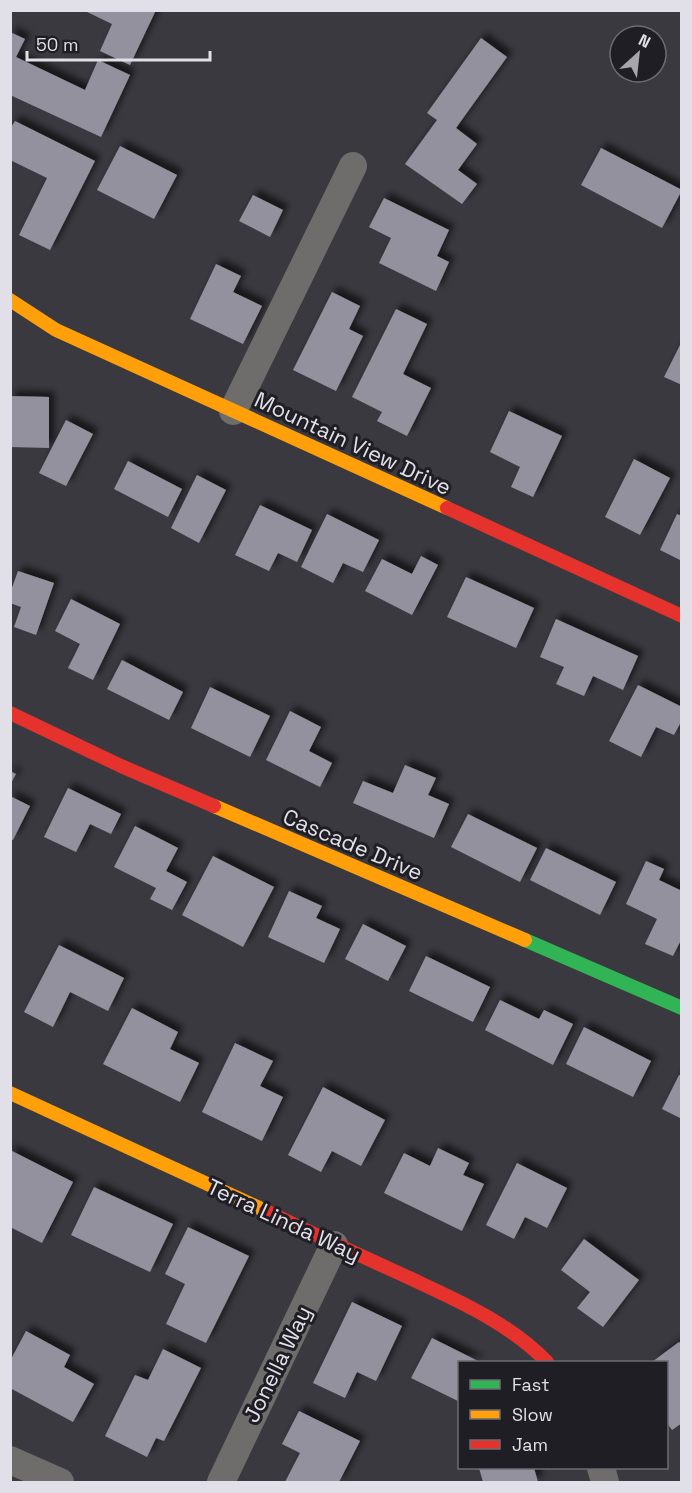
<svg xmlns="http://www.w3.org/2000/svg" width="692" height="1493" font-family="'Space Grotesk',sans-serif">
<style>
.building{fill:#93919e;filter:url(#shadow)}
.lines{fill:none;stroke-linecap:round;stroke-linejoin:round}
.street{stroke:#6f6d6c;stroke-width:28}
.fast{stroke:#30b455;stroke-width:14}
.slow{stroke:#ff9f0a;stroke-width:14}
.jam{stroke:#e5322d;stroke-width:14}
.labels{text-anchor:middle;stroke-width:6;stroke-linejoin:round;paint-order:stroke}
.street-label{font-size:22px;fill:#e1e0e8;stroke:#1f1e24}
</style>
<defs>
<filter id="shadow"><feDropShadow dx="5.5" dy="-5.5" stdDeviation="3" flood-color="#0009"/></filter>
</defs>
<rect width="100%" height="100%" fill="#3a3940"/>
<g class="building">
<polygon points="83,10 156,10 130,65 100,51 112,24"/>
<polygon points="10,32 25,39 16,57 85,90 98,60 130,75 101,137 10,95"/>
<polygon points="481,38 507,57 456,128 477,144 458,170 477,184 462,204 405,164 437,120 427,113"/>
<polygon points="15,121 95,161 50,250 19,235 47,178 10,160 10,129"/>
<polygon points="120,146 177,175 154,219 97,190"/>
<polygon points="601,148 682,190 662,228 581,185"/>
<polygon points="253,195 283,210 270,237 239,221"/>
<polygon points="384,198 449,230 437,256 449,262 436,291 379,263 391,238 369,227"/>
<polygon points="216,264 241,276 233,292 262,306 243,344 190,319"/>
<polygon points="332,292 360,306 349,329 363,336 336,391 293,370"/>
<polygon points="396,309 427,324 403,374 431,388 407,436 377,421 382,412 352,397"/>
<polygon points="682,341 682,385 664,377"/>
<polygon points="10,396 49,397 49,448 10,447"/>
<polygon points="509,411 562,436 533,497 511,487 520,467 490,452"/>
<polygon points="66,420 93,434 66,486 39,473"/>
<polygon points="634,459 670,478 640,535 605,517"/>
<polygon points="128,461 182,489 168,517 114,489"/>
<polygon points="197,475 226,490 199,543 171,528"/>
<polygon points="260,505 312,530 297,562 278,553 269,571 235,555"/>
<polygon points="327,514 379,540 363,572 343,563 333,583 301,567"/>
<polygon points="677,514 682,516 682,561 660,550"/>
<polygon points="421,556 438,565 412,615 365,591 382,559 412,574"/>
<polygon points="18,571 54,583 36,635 14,627 21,607 10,603 10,593"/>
<polygon points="466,577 534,608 516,648 447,617"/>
<polygon points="71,599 120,624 93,680 68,668 80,644 55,631"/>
<polygon points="556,619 638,656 623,690 593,676 584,696 556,684 564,667 540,657"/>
<polygon points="122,660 183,692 169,720 107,689"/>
<polygon points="638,685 682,707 682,720 674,735 656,727 641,757 609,741"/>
<polygon points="210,687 270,716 250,757 191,728"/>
<polygon points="290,711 321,727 309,751 332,763 320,787 266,760"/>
<polygon points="405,765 436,778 428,795 449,804 434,838 353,803 363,781 393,793"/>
<polygon points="10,771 16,774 10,785"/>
<polygon points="68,788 121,814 111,834 90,824 76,852 44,837"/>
<polygon points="10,796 30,806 13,840 10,839"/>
<polygon points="468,814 537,848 520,882 451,847"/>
<polygon points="135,826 178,848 166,871 187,882 172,910 150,899 156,888 114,867"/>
<polygon points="546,848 616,882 600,915 530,880"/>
<polygon points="213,856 274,887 243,947 182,915"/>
<polygon points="646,861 664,869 659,880 682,891 682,938 673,956 645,944 657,919 626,904"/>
<polygon points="289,891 322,906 316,918 340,929 324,963 268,937"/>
<polygon points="363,924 406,946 388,981 345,959"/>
<polygon points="59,945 124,978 108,1011 70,992 53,1027 24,1012"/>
<polygon points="426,956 490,987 473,1022 409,991"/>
<polygon points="500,1000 539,1019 544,1010 573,1024 553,1065 485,1030"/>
<polygon points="132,1008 178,1032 170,1049 199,1063 180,1102 103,1064"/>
<polygon points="584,1027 651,1061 633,1097 566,1064"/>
<polygon points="235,1043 273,1061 260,1086 283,1097 262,1141 202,1112"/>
<polygon points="679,1075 682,1076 682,1119 662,1109"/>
<polygon points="323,1087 385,1120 361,1166 332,1151 321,1172 288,1155"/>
<polygon points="438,1148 469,1163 463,1175 484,1184 462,1231 384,1193 404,1153 430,1166"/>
<polygon points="10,1150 73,1182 42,1243 10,1227"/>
<polygon points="517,1163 567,1188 547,1228 525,1217 514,1239 486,1225"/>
<polygon points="94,1187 173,1224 150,1272 71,1235"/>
<polygon points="188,1227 249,1256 206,1343 166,1324 185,1284 165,1274"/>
<polygon points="584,1239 639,1280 603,1327 577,1308 590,1292 561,1270"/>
<polygon points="352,1302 402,1326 376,1381 357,1372 345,1398 313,1383"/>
<polygon points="26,1331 70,1355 64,1367 94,1384 73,1422 10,1388 10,1361"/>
<polygon points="432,1338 480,1362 460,1362 460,1402 411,1378"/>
<polygon points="679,1342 682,1345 682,1423 672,1430 666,1422 666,1362 652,1362"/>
<polygon points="163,1349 201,1368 164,1441 156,1438 147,1457 105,1436 135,1375 148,1380"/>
<polygon points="299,1411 360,1441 339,1482 285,1482 300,1453 282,1444"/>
<polygon points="479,1468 534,1468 538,1482 483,1482"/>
</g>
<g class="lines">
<g class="street">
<polyline points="233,411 353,166"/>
<polyline points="10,1460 60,1482"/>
<polyline points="601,1468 605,1482"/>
<polyline points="221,1482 334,1245"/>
</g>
<polyline class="fast" points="525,940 682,1008"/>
<g class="slow">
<polyline points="10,300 56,330 447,508"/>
<polyline points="214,806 525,940"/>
<polyline points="10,1093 266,1211"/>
</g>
<g class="jam">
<polyline points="447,508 682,616"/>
<polyline points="10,713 121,766 214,806"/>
<path d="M266 1211C311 1233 357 1254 403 1275 454 1299 507 1321 547 1362"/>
</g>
</g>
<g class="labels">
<g class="street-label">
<text transform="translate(353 443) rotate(25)" y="8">Mountain View Drive</text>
<text transform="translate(353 844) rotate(23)" y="8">Cascade Drive</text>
<text transform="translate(284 1220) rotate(25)" y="8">Terra Linda Way</text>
<text transform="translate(277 1364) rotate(-64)" y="8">Jonella Way</text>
</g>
</g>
<rect width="692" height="1493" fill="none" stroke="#e1e0e8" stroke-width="24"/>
<rect x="458" y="1361" width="210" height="108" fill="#1f1e24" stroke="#6d6c72" stroke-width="1.5"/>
<rect x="470" y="1380" width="30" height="9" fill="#30b455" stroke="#6d6c72" stroke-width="1.5"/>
<text x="512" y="1391" font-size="18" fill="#e1e0e8">Fast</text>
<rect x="470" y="1410" width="30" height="9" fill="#ff9f0a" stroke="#6d6c72" stroke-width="1.5"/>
<text x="512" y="1421" font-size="18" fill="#e1e0e8">Slow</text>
<rect x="470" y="1440" width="30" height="9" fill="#e5322d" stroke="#6d6c72" stroke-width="1.5"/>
<text x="512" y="1451" font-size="18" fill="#e1e0e8">Jam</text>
<g transform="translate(638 54) rotate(27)"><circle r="28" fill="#1f1e24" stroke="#6d6c72" stroke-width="1.5"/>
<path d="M0-4.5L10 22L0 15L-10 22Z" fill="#a7a6ad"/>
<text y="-9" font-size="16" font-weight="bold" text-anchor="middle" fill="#e1e0e8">N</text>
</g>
<path d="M27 51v9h183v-9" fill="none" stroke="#e1e0e8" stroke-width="3"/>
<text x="36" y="51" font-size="18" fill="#e1e0e8" stroke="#1f1e24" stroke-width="4.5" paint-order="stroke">50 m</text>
</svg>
